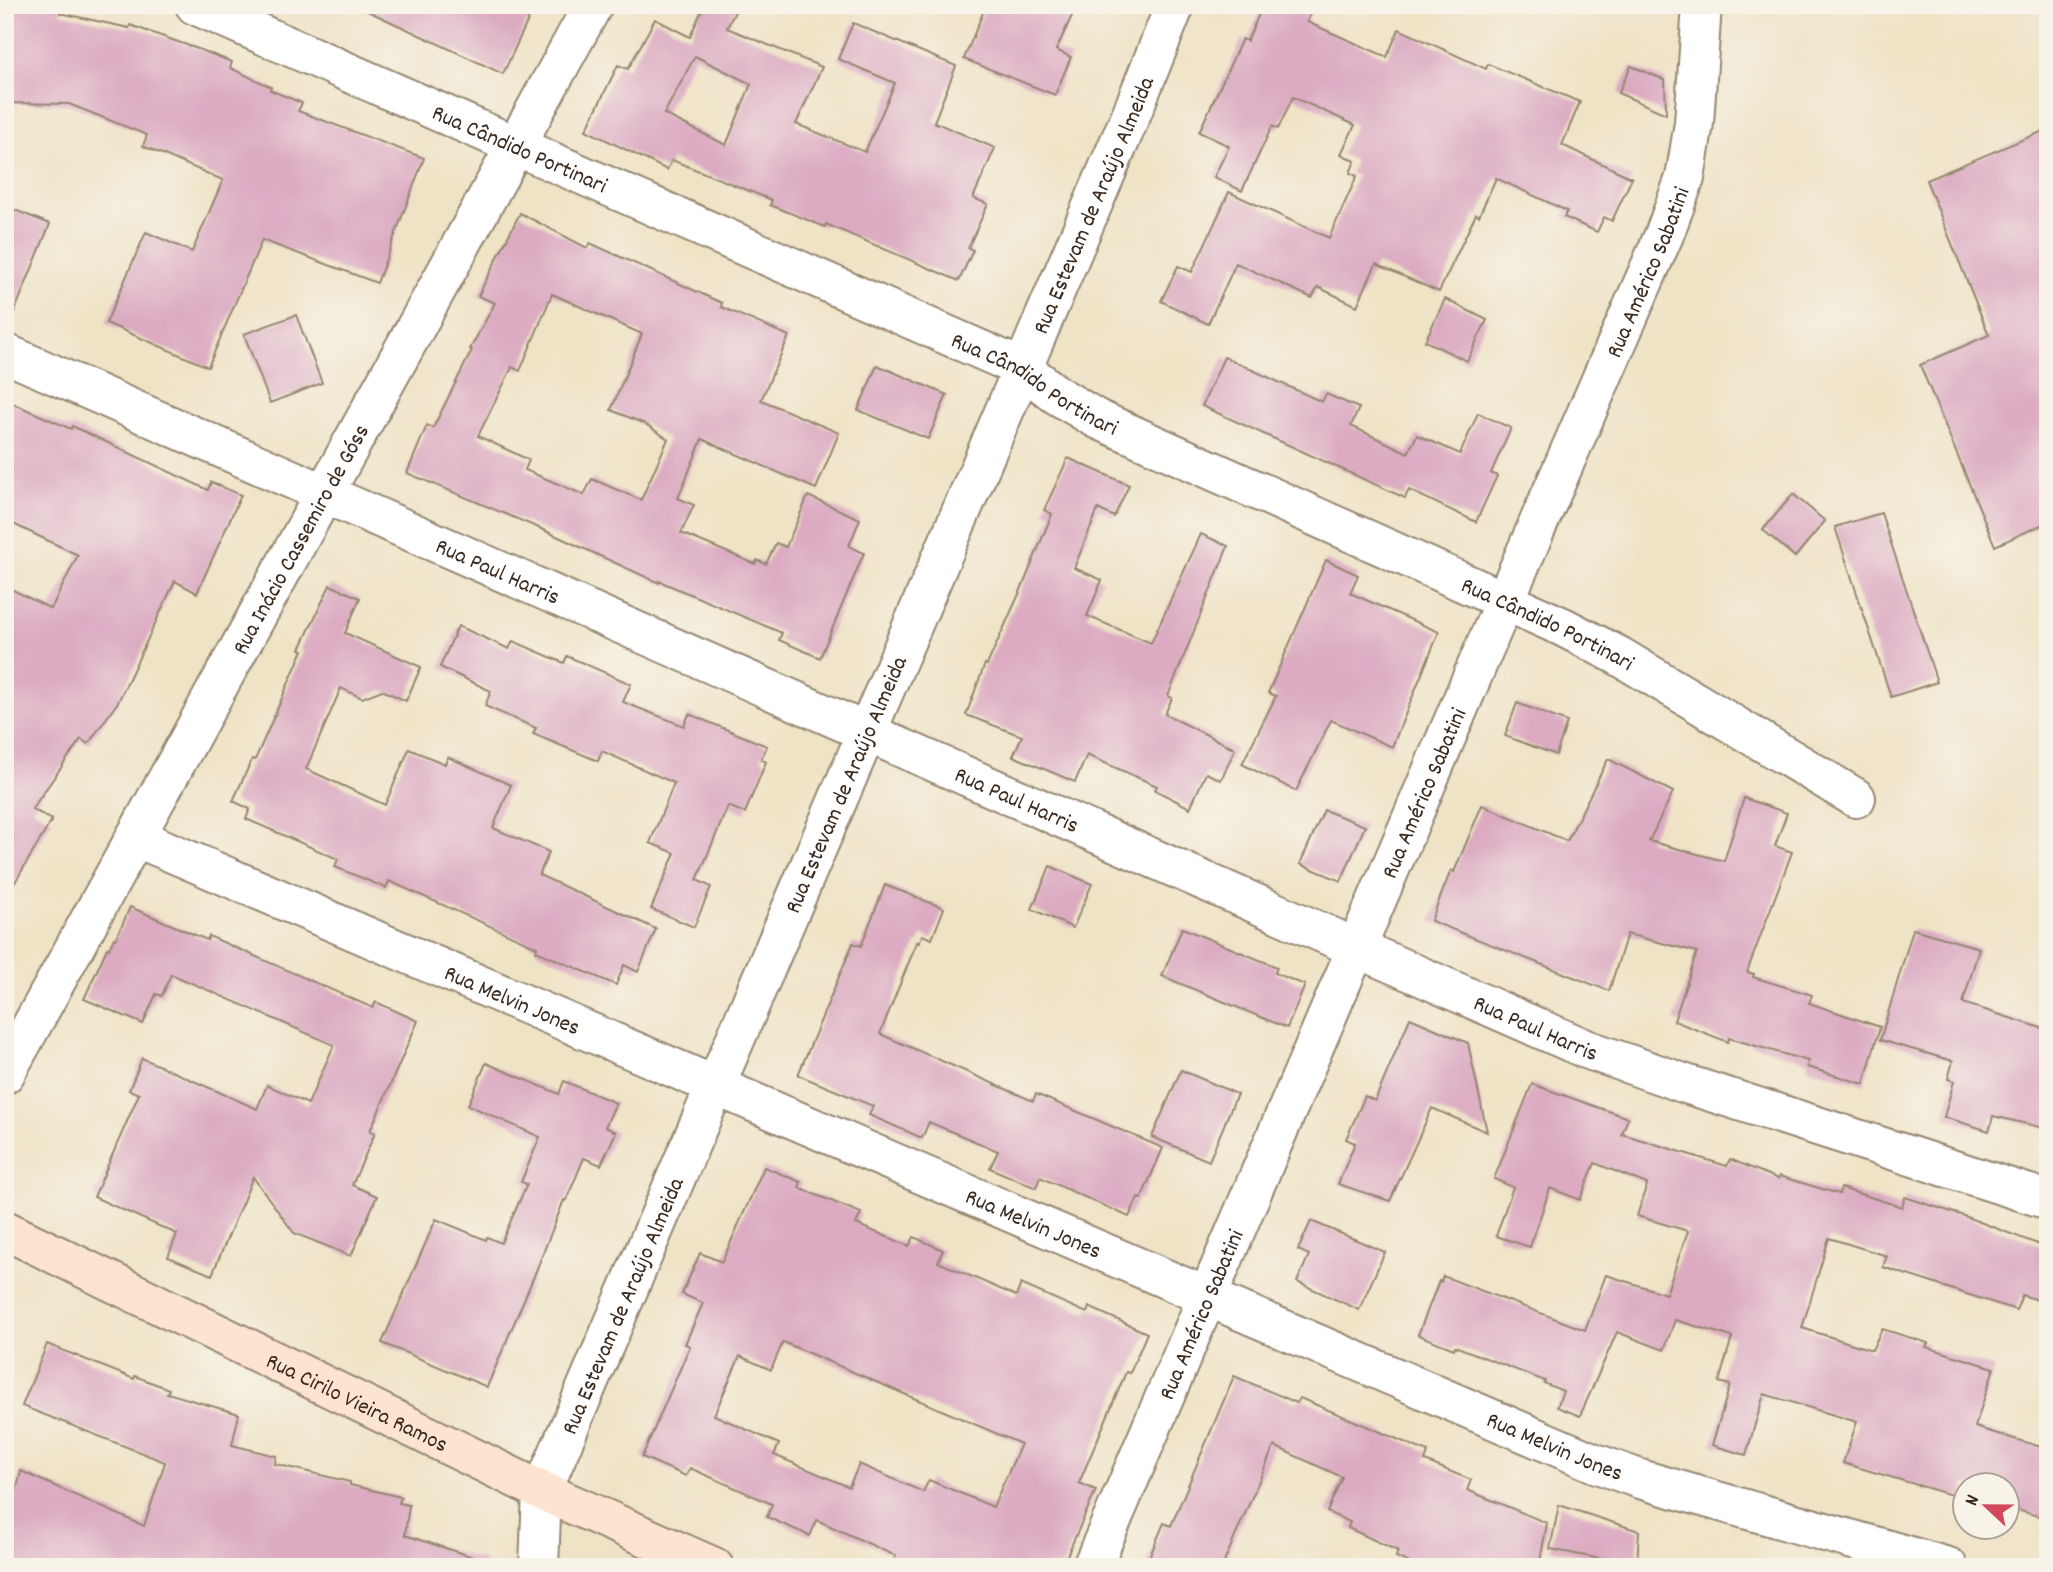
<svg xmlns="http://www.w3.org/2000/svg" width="2053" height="1572" font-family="Dekko,sans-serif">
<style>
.building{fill:#dcabc2;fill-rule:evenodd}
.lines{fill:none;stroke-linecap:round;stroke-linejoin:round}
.minor-casing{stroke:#958672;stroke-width:42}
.secondary-casing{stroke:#958672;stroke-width:42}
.minor{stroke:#fff;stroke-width:38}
.secondary{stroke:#fde4d1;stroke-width:38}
.labels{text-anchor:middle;stroke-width:5;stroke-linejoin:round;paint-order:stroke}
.street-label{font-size:23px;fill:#3b2a1e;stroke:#f7f3e8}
</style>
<rect width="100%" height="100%" fill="#f7f3e8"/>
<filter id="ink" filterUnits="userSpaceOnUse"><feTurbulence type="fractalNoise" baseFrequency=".0143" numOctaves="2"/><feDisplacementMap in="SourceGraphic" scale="14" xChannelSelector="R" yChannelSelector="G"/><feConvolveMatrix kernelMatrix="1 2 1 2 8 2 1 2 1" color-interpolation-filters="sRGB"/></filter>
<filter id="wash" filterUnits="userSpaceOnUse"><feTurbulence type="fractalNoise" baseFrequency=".00686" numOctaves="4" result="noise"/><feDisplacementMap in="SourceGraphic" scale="28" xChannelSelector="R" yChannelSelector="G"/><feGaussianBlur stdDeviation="1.57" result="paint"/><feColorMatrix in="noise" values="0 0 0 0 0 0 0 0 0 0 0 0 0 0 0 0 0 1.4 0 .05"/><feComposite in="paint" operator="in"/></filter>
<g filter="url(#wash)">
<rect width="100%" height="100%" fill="#efe3c6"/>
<g id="blocks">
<g class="building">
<polygon points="5,5 62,5 60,13 129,28 130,25 201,50 232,62 230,68 271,87 270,90 302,103 298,111 424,158 377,283 262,240 208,367 106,323 146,232 192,252 223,180 143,146 147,135 69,104 5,103"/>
<polygon points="355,5 535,5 503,74"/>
<path d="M704 5H738L727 28 822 67 796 124 865 152 895 83 838 59 853 23 956 66 934 122 995 148 973 198 988 204 968 248 973 250 959 281 826 224 825 227 770 205 772 200 672 160 667 170 586 130 618 65 628 69 655 19 690 37ZM695 56 751 84 726 145 664 114Z"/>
<polygon points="986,5 1077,5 1056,50 1071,57 1055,95 964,59"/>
<polygon points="1263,5 1314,5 1307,22 1387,57 1399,29 1486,69 1488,64 1580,102 1562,145 1632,178 1612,221 1604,217 1597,232 1564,217 1567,211 1496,178 1479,216 1476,214 1439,292 1376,264 1357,306 1318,287 1312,298 1236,263 1208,324 1161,301 1178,266 1192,272 1229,192 1329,238 1357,176 1350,173 1355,161 1341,154 1355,125 1293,97 1278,129 1272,126 1242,191 1214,177 1229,146 1199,132 1242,39 1247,41"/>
<polygon points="1631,66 1665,80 1666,114 1618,93"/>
<polygon points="2048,129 2048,522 1995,546 1920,365 1989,335 1926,180"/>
<polygon points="5,206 50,224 7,330 5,330"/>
<path d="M520 213 587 248 590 243 722 303 721 307 789 336 761 400 839 433 816 489 702 439 678 498 694 505 681 533 755 564 757 560 766 564 776 543 786 547 808 496 860 519 849 546 864 553 820 658 779 640 782 633 659 581V583L539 528 407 473 427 425 433 428 472 350 470 349 495 303 478 296ZM552 294 642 334 611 410 645 424 668 439 641 500 592 479 584 495 525 470 529 460 478 436 512 367 520 371Z"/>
<polygon points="1445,299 1487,320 1467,361 1425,341"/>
<polygon points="296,315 322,383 270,403 244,334"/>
<polygon points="1224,357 1322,402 1326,394 1359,408 1351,426 1408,453 1417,435 1460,454 1478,413 1511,428 1491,473 1497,476 1476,522 1409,490 1405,498 1202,406"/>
<polygon points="877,365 947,395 928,439 858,410"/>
<polygon points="5,400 71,429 72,426 208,490 211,482 241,495 197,593 175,581 118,702 88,744 81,739 32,809 52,820 5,899 5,586 51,609 78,555 5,520"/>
<polygon points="1068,458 1129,485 1114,517 1098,509 1074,568 1102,580 1087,616 1151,643 1201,534 1228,546 1168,696 1172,698 1165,714 1235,749 1221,780 1206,773 1190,808 1155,790 1157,786 1087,755 1075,782 1013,756 1022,736 966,715 985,664 987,665 1024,583 1052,514 1044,510"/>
<polygon points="1793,494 1825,521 1795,557 1763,530"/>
<polygon points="1881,513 1937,682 1891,697 1835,527"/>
<polygon points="1326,560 1358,575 1350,593 1439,632 1392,747 1331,720 1296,791 1242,764 1276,696 1268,693"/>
<polygon points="330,585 360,598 345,633 421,667 406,701 382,690 362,698 341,688 306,769 385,805 409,749 445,764 448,757 511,785 493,828 549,852 539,875 656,929 638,972 624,965 616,985 536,951 537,947 389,881 386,888 335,867 338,859 246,819 250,809 233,801 252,759 255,760 303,650 300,649"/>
<polygon points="458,626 509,649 513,641 564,663 567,656 631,684 623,702 684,726 689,714 767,746 761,759 766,762 745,813 728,806 697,880 711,887 694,927 651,909 675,853 650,843 674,783 602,751 598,761 533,734 536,728 485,706 491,691 440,667"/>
<polygon points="1517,703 1567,722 1556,755 1505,736"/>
<polygon points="1608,759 1673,792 1649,841 1724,861 1744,798 1787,813 1775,846 1792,852 1747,972 1754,974 1753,977 1812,995 1809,1003 1880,1027 1864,1084 1807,1067 1808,1061 1729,1038 1728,1042 1674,1021 1697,952 1627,934 1609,991 1431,921 1451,870 1454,872 1482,805 1567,841"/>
<polygon points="1324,810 1365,826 1341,881 1300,864"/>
<polygon points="1050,866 1092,884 1073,928 1032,909"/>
<polygon points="885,885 944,908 932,939 922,935 919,943 917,942 880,1034 1033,1101 1036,1094 1163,1148 1141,1199 1138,1198 1129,1217 1040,1177 1036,1188 990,1168 998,1151 929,1122 922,1138 869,1115 873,1106 798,1075 853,943 861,946"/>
<polygon points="130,907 207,940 209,936 373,1008 376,1002 418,1021 370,1131 375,1133 352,1185 377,1196 351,1256 294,1233 253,1177 212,1275 168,1257 177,1234 94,1197 139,1094 129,1090 142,1058 257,1109 267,1085 308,1104 334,1045 171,974 162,996 156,994 143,1024 84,999 107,948 109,949 114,938 116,939"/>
<polygon points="1182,928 1277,967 1275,973 1305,985 1287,1028 1162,976"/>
<polygon points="1913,929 1979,948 1963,1003 2048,1030 2048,1129 1993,1116 1989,1131 1944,1117 1954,1081 1948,1079 1953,1061 1880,1040"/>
<polygon points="1410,1018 1468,1043 1487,1132 1432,1108 1390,1201 1338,1184 1355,1143 1346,1139 1365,1096 1375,1101"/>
<polygon points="486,1063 559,1094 564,1081 616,1103 605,1127 616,1132 601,1165 584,1158 566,1201 564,1200 534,1276 487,1387 382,1343 436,1219 486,1240 487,1237 501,1243 527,1184 521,1182 540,1137 468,1105"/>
<polygon points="1181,1070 1237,1094 1209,1161 1152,1137"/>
<polygon points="1532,1084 1628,1118 1622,1134 1727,1166 1730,1159 1778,1179 1779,1176 1839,1194 1841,1188 1902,1207 1905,1197 1964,1216 2048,1248 2048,1303 2022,1295 2016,1310 1883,1267 1887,1256 1829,1238 1802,1328 1872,1350 1882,1329 1928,1343 1926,1347 1994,1368 1975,1427 2048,1449 2048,1519 2007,1507 2007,1485 1965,1485 1965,1499 1843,1463 1857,1422 1764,1394 1746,1455 1712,1445 1730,1385 1719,1382 1732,1337 1675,1320 1664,1350 1617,1332 1580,1416 1557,1407 1563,1391 1544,1383 1545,1381 1455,1346 1454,1349 1418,1335 1439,1281 1441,1282 1443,1276 1585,1330 1606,1275 1666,1294 1688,1231 1637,1216 1647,1184 1595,1163 1580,1200 1550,1188 1530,1247 1496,1236 1513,1187 1494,1179"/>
<path d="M764 1167 801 1182 799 1188 861 1213 856 1224 909 1246 914 1237 943 1250 938 1262 1016 1296 1021 1284 1087 1313 1089 1307 1147 1333 1130 1373 1126 1372 1079 1483 1096 1490 1062 1567H891L896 1556 817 1520 810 1536 767 1517 772 1504 690 1468 686 1476 642 1457 690 1346 685 1344 703 1303 682 1294 700 1253 722 1262ZM783 1342 1021 1444 993 1507 929 1480 923 1492 859 1464 849 1487 774 1455 779 1444 714 1415 740 1356 771 1370Z"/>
<polygon points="1311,1221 1385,1252 1359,1310 1297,1282 1309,1255 1298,1250"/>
<polygon points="47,1344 134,1379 135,1376 169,1389 167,1393 239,1414 232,1445 276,1456 275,1464 350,1482 350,1485 401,1497 399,1503 409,1505 405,1535 485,1561 484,1567 5,1567 5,1537 21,1471 144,1526 165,1462 22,1406"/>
<polygon points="1234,1376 1297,1403 1300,1398 1428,1452 1425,1461 1471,1480 1467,1490 1547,1523 1539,1567 1418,1567 1396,1557 1398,1551 1348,1528 1350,1522 1327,1512 1342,1477 1274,1446 1222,1567 1145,1567 1164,1523 1171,1526"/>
<polygon points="1559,1505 1639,1531 1637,1566 1550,1549"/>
</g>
</g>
</g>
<g filter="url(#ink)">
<use href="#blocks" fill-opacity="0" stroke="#958672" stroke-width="2"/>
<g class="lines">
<defs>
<g id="minor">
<path id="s1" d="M195 5 1022 368 1057 395 1097 419 1563 627 1619 656 1856 798"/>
<path id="s2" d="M5 353 1586 1049 1686 1084 2048 1200"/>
<path id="s3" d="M135 837 1595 1463 1640 1479 1948 1567"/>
<path id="s4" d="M5 1074 593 5"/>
<path id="s5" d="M539 1567 542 1491 1131 115 1175 5"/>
<path id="s6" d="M1092 1567 1505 600 1664 235 1685 178 1694 123 1702 5"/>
</g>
<g id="secondary">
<path id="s7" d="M5 1230 542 1491 714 1567"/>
</g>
</defs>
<use href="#minor" class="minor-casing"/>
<use href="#secondary" class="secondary-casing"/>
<use href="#minor" class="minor"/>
<use href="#secondary" class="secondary"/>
</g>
</g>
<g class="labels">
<g class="street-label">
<text dy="8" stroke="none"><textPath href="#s1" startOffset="355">Rua Cândido Portinari</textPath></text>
<text dy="8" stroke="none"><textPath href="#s5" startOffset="1475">Rua Estevam de Araújo Almeida</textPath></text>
<text dy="8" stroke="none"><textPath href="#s6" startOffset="1409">Rua Américo Sabatini</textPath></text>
<text dy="8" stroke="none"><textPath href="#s1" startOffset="922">Rua Cândido Portinari</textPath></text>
<text dy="8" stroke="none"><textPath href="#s4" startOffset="611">Rua Inácio Cassemiro de Góss</textPath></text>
<text dy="8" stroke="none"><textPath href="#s2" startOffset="539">Rua Paul Harris</textPath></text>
<text dy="8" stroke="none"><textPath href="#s1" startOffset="1489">Rua Cândido Portinari</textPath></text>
<text dy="8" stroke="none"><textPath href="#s5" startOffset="845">Rua Estevam de Araújo Almeida</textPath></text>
<text dy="8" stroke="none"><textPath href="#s6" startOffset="842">Rua Américo Sabatini</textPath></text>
<text dy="8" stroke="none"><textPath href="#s2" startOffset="1106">Rua Paul Harris</textPath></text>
<text dy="8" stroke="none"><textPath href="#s3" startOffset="411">Rua Melvin Jones</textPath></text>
<text dy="8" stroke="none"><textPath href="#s2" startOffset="1673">Rua Paul Harris</textPath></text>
<text dy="8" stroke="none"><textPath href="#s3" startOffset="978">Rua Melvin Jones</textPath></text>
<text dy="8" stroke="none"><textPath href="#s5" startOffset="278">Rua Estevam de Araújo Almeida</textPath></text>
<text dy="8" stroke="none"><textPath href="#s6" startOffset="275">Rua Américo Sabatini</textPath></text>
<text dy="8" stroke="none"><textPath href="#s7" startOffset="392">Rua Cirilo Vieira Ramos</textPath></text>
<text dy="8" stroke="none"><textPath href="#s3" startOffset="1545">Rua Melvin Jones</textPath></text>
</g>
</g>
<rect width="2053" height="1572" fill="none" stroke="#f7f3e8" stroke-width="28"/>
<g transform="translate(1986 1506) rotate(292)"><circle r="33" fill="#f7f3e8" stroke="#aca397" stroke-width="2"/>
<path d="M0-5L12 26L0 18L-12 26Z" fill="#d1495b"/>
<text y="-10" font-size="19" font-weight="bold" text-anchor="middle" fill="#3b2a1e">N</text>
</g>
</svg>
